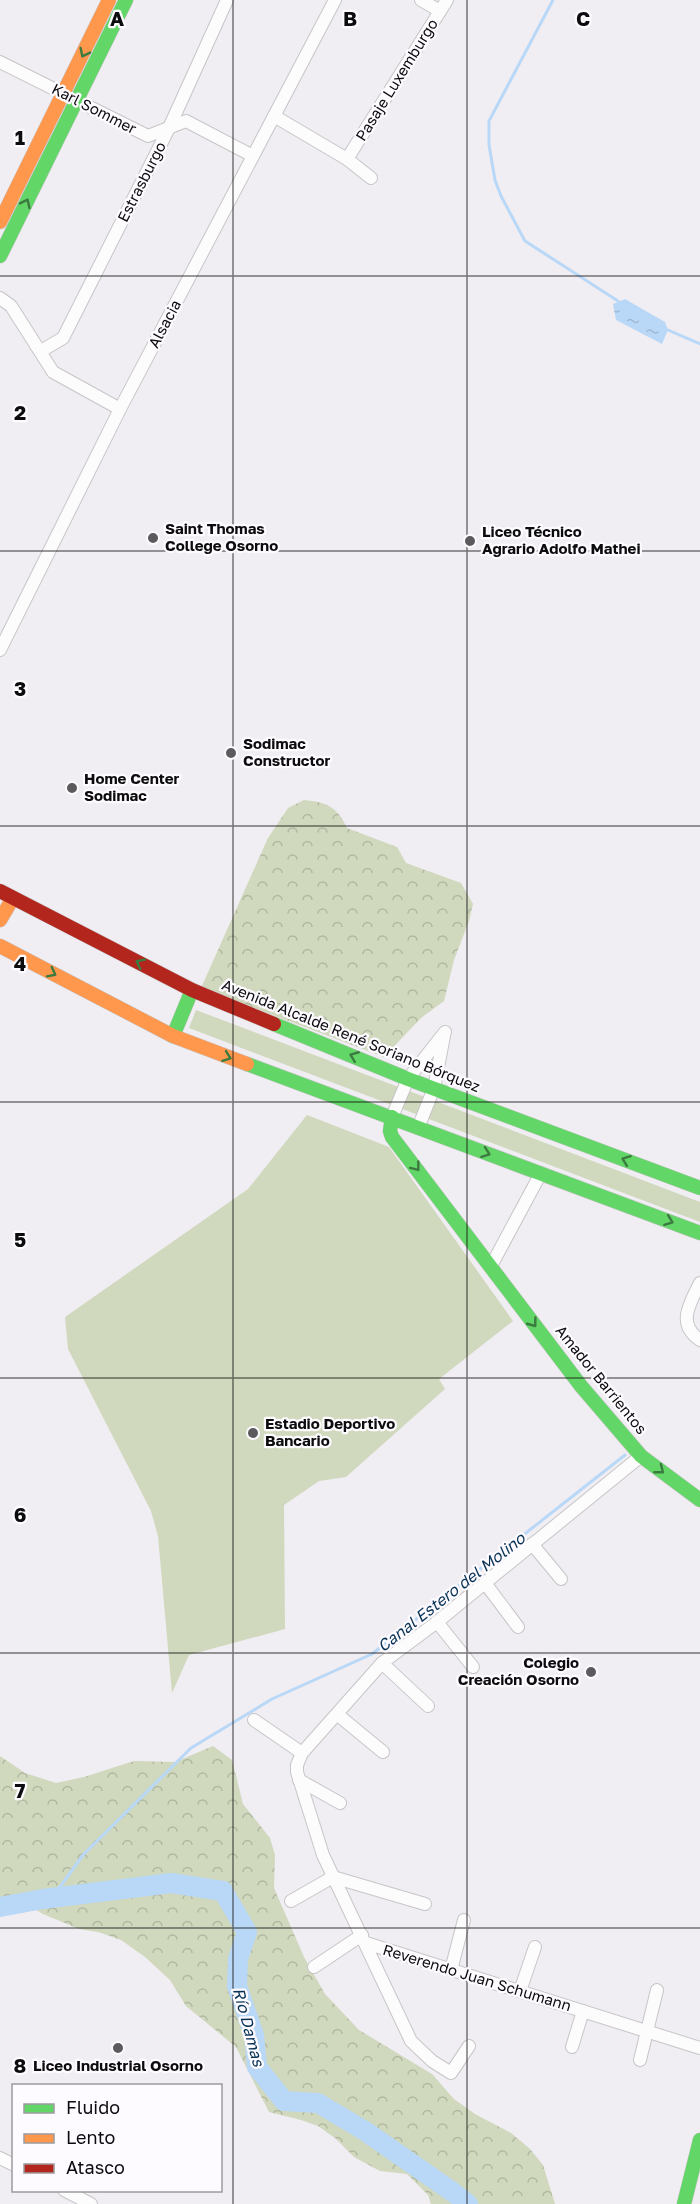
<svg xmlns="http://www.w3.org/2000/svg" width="700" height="2204" font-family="'Golos Text',sans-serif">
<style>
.green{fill:#d0d8bd}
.forest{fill:url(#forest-crowns)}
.water{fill:url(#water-ripples)}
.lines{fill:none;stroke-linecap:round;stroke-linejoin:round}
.stream{stroke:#b9d8f7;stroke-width:3}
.river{stroke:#b9d8f7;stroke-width:20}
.street-casing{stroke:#c6c5c7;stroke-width:14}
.fast-casing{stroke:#c6c5c7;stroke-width:15}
.slow-casing{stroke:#c6c5c7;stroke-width:15}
.jam-casing{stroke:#c6c5c7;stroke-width:15}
.street{stroke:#fdfcfd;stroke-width:12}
.fast{stroke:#63d668;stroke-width:14}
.slow{stroke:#ff974d;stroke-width:14}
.jam{stroke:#b3261e;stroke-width:14}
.oneway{stroke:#3c7b3f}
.grid{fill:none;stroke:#0c0b0d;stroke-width:1.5;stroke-opacity:0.55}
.poi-dot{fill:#5c5a5d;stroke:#fdfbff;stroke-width:2}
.labels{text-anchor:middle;stroke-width:4.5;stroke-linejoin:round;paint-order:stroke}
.street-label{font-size:15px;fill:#0c0b0d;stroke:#fdfbff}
.poi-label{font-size:15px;font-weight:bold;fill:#0c0b0d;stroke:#fdfbff;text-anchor:start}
.water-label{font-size:16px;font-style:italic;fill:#093255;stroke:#fdfbff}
.grid-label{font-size:20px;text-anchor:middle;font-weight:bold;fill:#0c0b0d;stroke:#fdfbff;stroke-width:4.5;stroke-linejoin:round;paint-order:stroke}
</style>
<defs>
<pattern id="forest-crowns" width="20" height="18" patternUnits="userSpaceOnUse" patternTransform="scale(1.5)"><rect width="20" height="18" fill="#d0d8bd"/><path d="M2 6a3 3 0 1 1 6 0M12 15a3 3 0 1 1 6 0" fill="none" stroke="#b1b8a1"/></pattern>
<pattern id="water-ripples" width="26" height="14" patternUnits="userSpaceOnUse" patternTransform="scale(1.5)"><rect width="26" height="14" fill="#b9d8f7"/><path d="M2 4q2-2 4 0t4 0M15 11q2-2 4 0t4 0" fill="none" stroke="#9eb8d3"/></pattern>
</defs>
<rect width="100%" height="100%" fill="#f0eef2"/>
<g class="green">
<polygon points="196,1010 700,1202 700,1222 189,1028"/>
<polygon points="307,1115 389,1147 513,1321 439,1379 445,1389 346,1477 319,1481 284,1505 285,1629 189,1655 172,1693 158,1536 151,1511 68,1349 65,1317 248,1189"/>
</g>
<g class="forest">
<path d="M304 800C327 802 337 807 347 828L397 847 406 863 461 883 473 904 469 921 454 960 444 1001 421 1018 384 1057 201 988 268 838 288 808Z"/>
<polygon points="213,1746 232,1760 243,1804 270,1838 275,1855 274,1888 304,1957 325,1994 359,2030 432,2074 454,2099 475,2114 511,2133 530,2149 543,2165 555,2204 431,2204 428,2195 407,2174 380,2171 354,2157 335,2138 318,2126 301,2120 269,2112 236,2047 186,2006 170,1980 145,1957 121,1940 98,1932 79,1929 43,1914 28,1905 16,1901 0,1904 0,1756 25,1773 56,1783 84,1777 134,1761 175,1762"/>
</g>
<polygon class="water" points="625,299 665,322 668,330 662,344 616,320 613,304"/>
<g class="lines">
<g class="stream">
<polyline points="553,0 489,121 489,145 495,180 501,196 525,241 618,301"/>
<polyline points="668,330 700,344"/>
<polyline points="52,1898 83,1855 191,1748 272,1699 372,1654 625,1455"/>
</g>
<polyline class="river" points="0,1907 43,1899 171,1883 223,1891 247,1932 238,1959 237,1986 254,2035 257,2067 284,2101 318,2103 365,2131 454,2193 468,2204"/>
<defs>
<g id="street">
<polyline points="421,0 440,11"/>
<polyline points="0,62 148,136 186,121 253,156"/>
<polyline points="274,116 347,159 447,0"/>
<polyline points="347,159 371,178"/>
<polyline points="0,298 11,306 53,372 120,409"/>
<polyline points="41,351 63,338 169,128 227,0"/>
<polyline points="0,650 120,409 335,0"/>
<polyline points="392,1117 408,1079 445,1032"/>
<polyline points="418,1128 434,1088 444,1036"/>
<polyline points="491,1266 541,1173"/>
<path d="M700 1283C690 1303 676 1324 700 1340"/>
<polyline points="532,1544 561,1579"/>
<polyline points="485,1583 518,1627"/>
<polyline points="437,1622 473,1667"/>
<polyline points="382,1663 428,1706"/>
<polyline points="338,1715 383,1752"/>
<polyline points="254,1720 302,1753"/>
<polyline points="299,1780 340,1803"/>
<polyline points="291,1901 333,1877 425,1904"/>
<polyline points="366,1943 700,2048"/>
<polyline points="314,1967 362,1935"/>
<polyline points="451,1970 464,1920"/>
<polyline points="520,1991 535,1947"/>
<polyline points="469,2046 451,2073 432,2061 411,2041 323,1855 297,1772 297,1765 302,1753 382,1663 437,1622 641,1456"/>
<polyline points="572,2047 583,2011"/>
<polyline points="640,2060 657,1990"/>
<polyline points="0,2158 14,2165"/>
<polyline points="64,2190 91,2204"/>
</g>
<g id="fast">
<polyline points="0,256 126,0"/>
<polyline points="274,1024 408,1079 700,1188"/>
<polyline points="173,1036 192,990"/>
<polyline points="247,1064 700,1233"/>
<polyline points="392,1117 390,1131 392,1137 581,1386 641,1456 700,1500"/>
<polyline points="684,2204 700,2140"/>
</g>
<g id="slow">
<polyline points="0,222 109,0"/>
<polyline points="0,920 13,898"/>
<polyline points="0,946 173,1036 247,1064"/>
</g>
<polyline id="jam" points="0,891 192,990 274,1024"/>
</defs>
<use href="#street" class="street-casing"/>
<use href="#fast" class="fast-casing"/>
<use href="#slow" class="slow-casing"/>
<use href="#jam" class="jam-casing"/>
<use href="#street" class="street"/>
<use href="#fast" class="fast"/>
<use href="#slow" class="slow"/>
<use href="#jam" class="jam"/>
</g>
<defs><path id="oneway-chevron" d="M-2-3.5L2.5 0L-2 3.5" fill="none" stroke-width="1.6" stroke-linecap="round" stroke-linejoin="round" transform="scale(1.5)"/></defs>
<g class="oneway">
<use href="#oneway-chevron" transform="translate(84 53) rotate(116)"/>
<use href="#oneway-chevron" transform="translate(26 203) rotate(-64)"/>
<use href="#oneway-chevron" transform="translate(140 963) rotate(-153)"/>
<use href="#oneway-chevron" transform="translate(52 973) rotate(27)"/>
<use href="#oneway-chevron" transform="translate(354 1056) rotate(-158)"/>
<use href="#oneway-chevron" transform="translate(227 1057) rotate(20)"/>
<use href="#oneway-chevron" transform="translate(486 1153) rotate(20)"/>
<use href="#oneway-chevron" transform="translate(626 1160) rotate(-159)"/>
<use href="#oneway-chevron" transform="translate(416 1167) rotate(52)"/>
<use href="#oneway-chevron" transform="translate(669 1221) rotate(21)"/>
<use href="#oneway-chevron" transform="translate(533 1323) rotate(53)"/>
<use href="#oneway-chevron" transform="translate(660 1470) rotate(38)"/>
</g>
<path class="grid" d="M233 0V2204M467 0V2204M0 276H700M0 551H700M0 826H700M0 1102H700M0 1378H700M0 1653H700M0 1928H700"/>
<g class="poi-dot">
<circle cx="153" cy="538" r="6"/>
<circle cx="470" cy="541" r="6"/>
<circle cx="231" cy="753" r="6"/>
<circle cx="72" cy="788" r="6"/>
<circle cx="253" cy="1433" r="6"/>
<circle cx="591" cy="1672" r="6"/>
<circle cx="118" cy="2048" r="6"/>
</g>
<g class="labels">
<g class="street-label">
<text transform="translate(397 80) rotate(-58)" y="5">Pasaje Luxemburgo</text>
<text transform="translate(94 109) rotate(27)" y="5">Karl Sommer</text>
<text transform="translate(142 182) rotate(-63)" y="5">Estrasburgo</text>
<text transform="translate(165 324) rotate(-62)" y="5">Alsacia</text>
<text transform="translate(351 1036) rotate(22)" y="5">Avenida Alcalde René Soriano Bórquez</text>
<text transform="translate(601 1380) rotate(51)" y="5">Amador Barrientos</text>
<text transform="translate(477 1978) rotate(17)" y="5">Reverendo Juan Schumann</text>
</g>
<g class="poi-label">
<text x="165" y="534">Saint Thomas<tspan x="165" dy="17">College Osorno</tspan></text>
<text x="482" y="537">Liceo Técnico<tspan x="482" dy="17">Agrario Adolfo Mathei</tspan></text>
<text x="243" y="749">Sodimac<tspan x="243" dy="17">Constructor</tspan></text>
<text x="84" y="784">Home Center<tspan x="84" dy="17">Sodimac</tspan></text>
<text x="265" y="1429">Estadio Deportivo<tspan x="265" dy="17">Bancario</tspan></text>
<text x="579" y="1668" text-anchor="end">Colegio<tspan x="579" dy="17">Creación Osorno</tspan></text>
<text x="118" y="2071" text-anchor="middle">Liceo Industrial Osorno</text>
</g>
<g class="water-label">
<text transform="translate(451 1592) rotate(-38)" y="6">Canal Estero del Molino</text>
<text transform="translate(249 2027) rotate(75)" y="6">Río Damas</text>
</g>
</g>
<g class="grid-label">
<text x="117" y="26">A</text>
<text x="350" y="26">B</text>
<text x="583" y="26">C</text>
<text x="20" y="145">1</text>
<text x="20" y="420">2</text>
<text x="20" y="696">3</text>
<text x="20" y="971">4</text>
<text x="20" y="1247">5</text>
<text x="20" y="1522">6</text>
<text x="20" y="1798">7</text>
<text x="20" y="2073">8</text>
</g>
<rect x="12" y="2084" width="210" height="108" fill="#fdfbff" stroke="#9d9b9e" stroke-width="1.5"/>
<rect x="24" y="2104" width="30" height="9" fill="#63d668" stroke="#9d9b9e" stroke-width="1.5"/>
<text x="66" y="2114" font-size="18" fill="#0c0b0d">Fluido</text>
<rect x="24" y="2134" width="30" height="9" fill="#ff974d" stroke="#9d9b9e" stroke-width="1.5"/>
<text x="66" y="2144" font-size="18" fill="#0c0b0d">Lento</text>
<rect x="24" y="2164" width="30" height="9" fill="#b3261e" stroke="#9d9b9e" stroke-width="1.5"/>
<text x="66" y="2174" font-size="18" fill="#0c0b0d">Atasco</text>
</svg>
